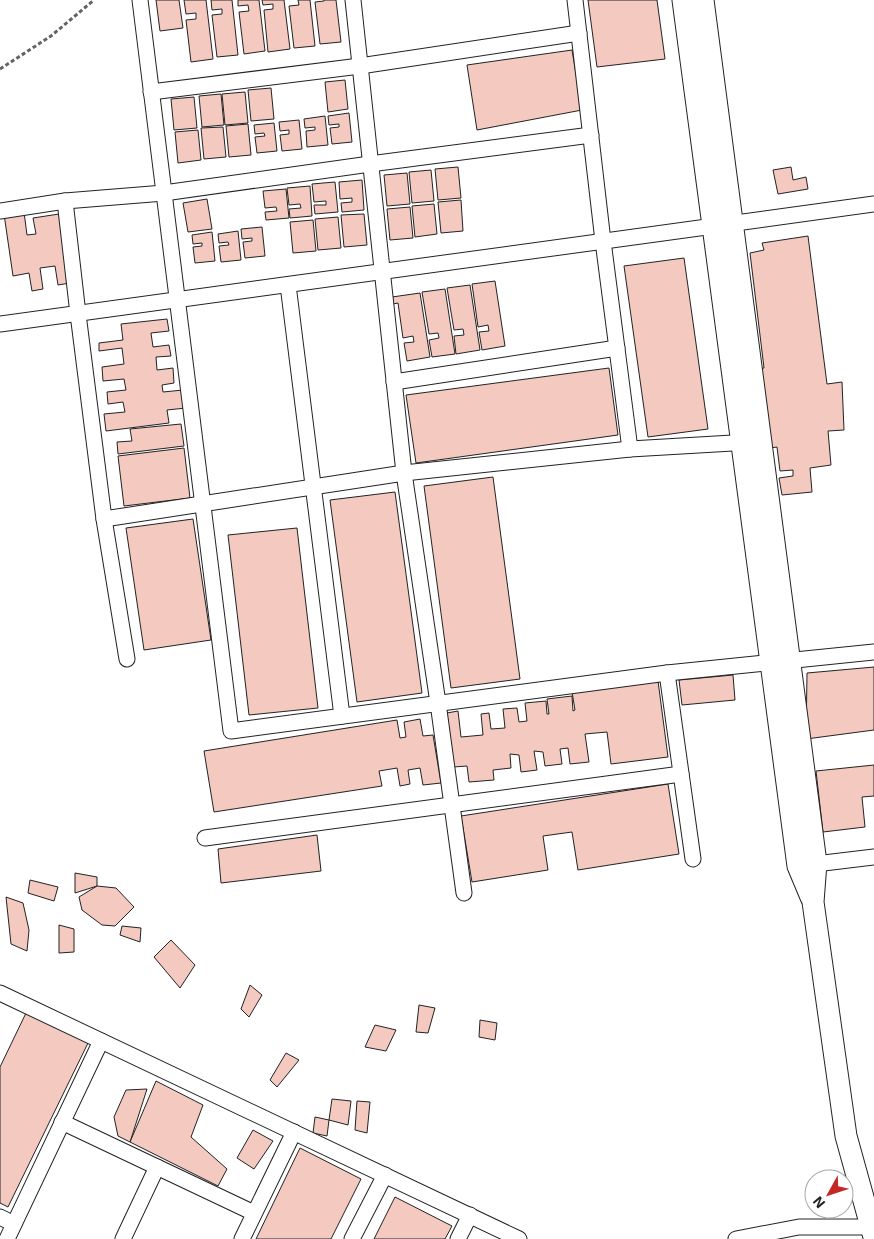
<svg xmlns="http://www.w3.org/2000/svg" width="874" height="1239" font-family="'Exo 2',sans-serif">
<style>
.building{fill:#f3c9c0;stroke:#222}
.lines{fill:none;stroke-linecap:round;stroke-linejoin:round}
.street-casing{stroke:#222;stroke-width:17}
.secondary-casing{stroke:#222;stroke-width:23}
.path{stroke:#646464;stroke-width:3;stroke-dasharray:4 2.5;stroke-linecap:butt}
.street{stroke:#fff;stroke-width:15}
.secondary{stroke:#fff;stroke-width:21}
</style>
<rect width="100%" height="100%" fill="#fff"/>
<g class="building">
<polygon points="156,0 179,0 183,28 160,31"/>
<polygon points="184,0 206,0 213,59 191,62 186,20 196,19 196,13 186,14"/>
<polygon points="211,0 232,0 238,55 217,57 212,15 222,14 222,9 212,10"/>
<polygon points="238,0 259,0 265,51 244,54 239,12 249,11 248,5 238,6"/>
<polygon points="262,0 284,0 290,49 268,52 264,10 273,9 273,4 263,5"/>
<polygon points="298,0 310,0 315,46 294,48 289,6 299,5"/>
<polygon points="324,0 336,0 341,42 320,44 315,2 324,1"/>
<polygon points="588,0 657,0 665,59 597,67"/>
<polygon points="572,50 582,110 477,130 467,65"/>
<polygon points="345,80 348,109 328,112 325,82"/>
<polygon points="271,88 274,119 251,121 248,90"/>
<polygon points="245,92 248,123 225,125 222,94"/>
<polygon points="221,94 224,125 202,127 199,96"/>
<polygon points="194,97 197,128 174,130 171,99"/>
<polygon points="349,113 352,142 332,144 330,128 339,127 339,124 329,125 328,116"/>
<polygon points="325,116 328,145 307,147 306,131 315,130 315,127 305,128 304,119"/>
<polygon points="299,120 302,149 282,151 280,135 289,134 289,130 280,131 279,122"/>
<polygon points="274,123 277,151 257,153 255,137 265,136 264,133 255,134 254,125"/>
<polygon points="248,124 251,155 229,157 226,126"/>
<polygon points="223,127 226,157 204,159 201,128"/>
<polygon points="198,130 201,160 178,163 175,132"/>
<polygon points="458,167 461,198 438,200 435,169"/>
<polygon points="791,167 793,180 806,177 808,189 778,194 773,170"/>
<polygon points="431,170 434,201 412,203 409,172"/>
<polygon points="407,173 410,204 387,206 384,175"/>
<polygon points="362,180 364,210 342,212 341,203 352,202 352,198 340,199 339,182"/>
<polygon points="335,182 338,212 315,214 314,205 326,205 326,201 314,202 312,184"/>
<polygon points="310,186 312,216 290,218 289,209 301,208 300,204 289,205 287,188"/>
<polygon points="286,189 289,218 266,220 265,212 277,211 276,207 265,208 263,191"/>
<polygon points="207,199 212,229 188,232 183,203"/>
<polygon points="461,200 463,231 441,233 438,202"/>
<polygon points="434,204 437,234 415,237 412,206"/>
<polygon points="410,207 413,238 390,240 387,209"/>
<polygon points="24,212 27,235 36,234 33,218 59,214 70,283 58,285 55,266 40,268 43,289 32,291 29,273 13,276 4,214"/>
<polygon points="364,214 367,245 344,247 341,215"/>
<polygon points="338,217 341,248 318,250 315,219"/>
<polygon points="313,220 316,251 293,253 290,222"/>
<polygon points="262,227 265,256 245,258 243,242 252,241 252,238 242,239 241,229"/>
<polygon points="238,231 241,260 221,262 219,246 229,245 228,242 219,243 218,234"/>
<polygon points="212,232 215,261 195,263 193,247 202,246 202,243 193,244 192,235"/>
<polygon points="808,236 827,384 842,382 844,430 828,431 831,465 810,468 812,492 782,495 779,478 793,476 793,470 780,471 777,447 770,448 758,369 764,368 750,253 764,250 762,243"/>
<polygon points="684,258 708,429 648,437 624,266"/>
<polygon points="495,281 505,346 482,350 479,332 489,331 488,325 478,327 472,284"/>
<polygon points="470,285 480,350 456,354 454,336 464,335 463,329 454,330 447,288"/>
<polygon points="445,289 455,354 432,357 429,340 439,338 438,333 429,334 422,292"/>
<polygon points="420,293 430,357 407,361 404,343 414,342 413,336 403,338 398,303 393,304 392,297"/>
<polygon points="167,319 169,331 151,333 153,347 169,345 171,356 156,357 157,370 173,368 174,383 162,385 163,392 183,390 186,408 167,410 169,423 106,431 104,414 125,412 123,402 108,404 107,392 126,390 124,379 103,381 102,367 124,364 122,348 99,351 99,343 123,340 121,324"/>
<polygon points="609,368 618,435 416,463 406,395"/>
<polygon points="181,424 184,446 118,454 117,442 132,441 130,429"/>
<polygon points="184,448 190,498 124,506 118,456"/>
<polygon points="493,477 520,679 451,688 424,486"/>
<polygon points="395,492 422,693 357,702 330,500"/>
<polygon points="193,519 211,640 144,650 126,528"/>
<polygon points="297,528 318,708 249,715 228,535"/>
<polygon points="874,667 874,730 806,739 807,673"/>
<polygon points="733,675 735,700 682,705 679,680"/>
<polygon points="658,681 668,757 611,764 607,732 585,734 589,762 570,764 568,748 560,749 562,764 545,766 543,752 534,751 537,770 521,772 519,755 510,754 511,768 493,770 494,780 469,782 467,766 453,767 447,713 458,711 461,737 483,735 481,714 489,713 491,729 505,728 503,709 517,708 519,722 527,721 525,703 546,701 547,714 549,714 547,699 572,696 573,711 575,710 572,692"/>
<polygon points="420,719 423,736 433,735 441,783 423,785 420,768 408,770 410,784 400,786 397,768 379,771 382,786 214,812 204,751 397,720 400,738 406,737 404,722"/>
<polygon points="874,765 874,796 862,797 865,827 823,832 816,771"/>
<polygon points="668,784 679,854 578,870 572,832 543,836 548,870 472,882 461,816"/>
<polygon points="317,835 321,871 221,883 218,849"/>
<polygon points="75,873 97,877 97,886 75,893"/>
<polygon points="30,880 58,887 54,901 28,893"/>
<polygon points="97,886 116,888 134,907 115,926 102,925 82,910 79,897"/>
<polygon points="6,897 23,903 29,930 27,951 11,944"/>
<polygon points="59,925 74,929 74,952 59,953"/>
<polygon points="122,926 141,928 140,942 120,935"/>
<polygon points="171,940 195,965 180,988 154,957"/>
<polygon points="250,985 262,995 249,1017 241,1009"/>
<polygon points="419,1005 435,1008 428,1033 416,1032"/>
<polygon points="26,1013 88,1043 8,1207 0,1203 0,1067"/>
<polygon points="480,1020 497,1023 495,1040 479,1037"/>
<polygon points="375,1025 396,1030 386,1051 365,1047"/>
<polygon points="286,1053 299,1060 277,1087 270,1080"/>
<polygon points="156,1081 203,1105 191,1137 227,1169 218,1186 130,1142"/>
<polygon points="147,1089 130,1142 118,1136 114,1117 126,1090"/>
<polygon points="332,1099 351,1101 348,1125 329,1120"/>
<polygon points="357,1101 370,1102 367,1133 355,1130"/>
<polygon points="315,1117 329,1120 327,1136 313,1133"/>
<polygon points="253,1130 273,1141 254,1169 237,1158"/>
<polygon points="300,1148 361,1179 331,1239 256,1239"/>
<polygon points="395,1197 452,1226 445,1239 374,1239"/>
</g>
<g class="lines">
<defs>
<g id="street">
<polyline points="140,0 231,731 667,673 874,652"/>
<polyline points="353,0 404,473 630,449 750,442"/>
<polyline points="575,0 603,241 630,449"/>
<polyline points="151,92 360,66 579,33"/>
<polyline points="65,201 78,314 104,519 127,659"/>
<polyline points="0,211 65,201 164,193 370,164 591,135"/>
<polyline points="288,285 342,716"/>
<polyline points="0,324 874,204"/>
<polyline points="394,382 617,348"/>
<polyline points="104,519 404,473 438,703 464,893"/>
<polyline points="667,673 693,859"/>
<polyline points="205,838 681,774"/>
<polyline points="807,865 874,857"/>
<polyline points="0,993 519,1239"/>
<polyline points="62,1122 254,1213"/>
<polyline points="0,1217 14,1224"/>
<polyline points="7,1239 101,1041"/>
<polyline points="123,1239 157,1167"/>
<polyline points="242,1239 294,1132"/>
<polyline points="352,1239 385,1175"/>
<polyline points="458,1239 470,1215"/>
<polyline points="736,1239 799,1227 872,1227"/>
</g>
<g id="secondary">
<polyline points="683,0 798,866 811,897"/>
<polyline points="703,0 816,863 813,902 846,1136 874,1237"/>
</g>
</defs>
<use href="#street" class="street-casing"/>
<use href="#secondary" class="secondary-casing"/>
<polyline class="path" points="0,69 51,36 94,0"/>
<use href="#street" class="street"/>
<use href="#secondary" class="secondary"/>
</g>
<g transform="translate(829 1194) rotate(230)"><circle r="24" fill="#ffffff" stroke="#a7a7a7"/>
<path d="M0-4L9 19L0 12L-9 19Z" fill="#c62828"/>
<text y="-8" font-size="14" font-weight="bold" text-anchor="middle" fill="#222222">N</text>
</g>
</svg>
